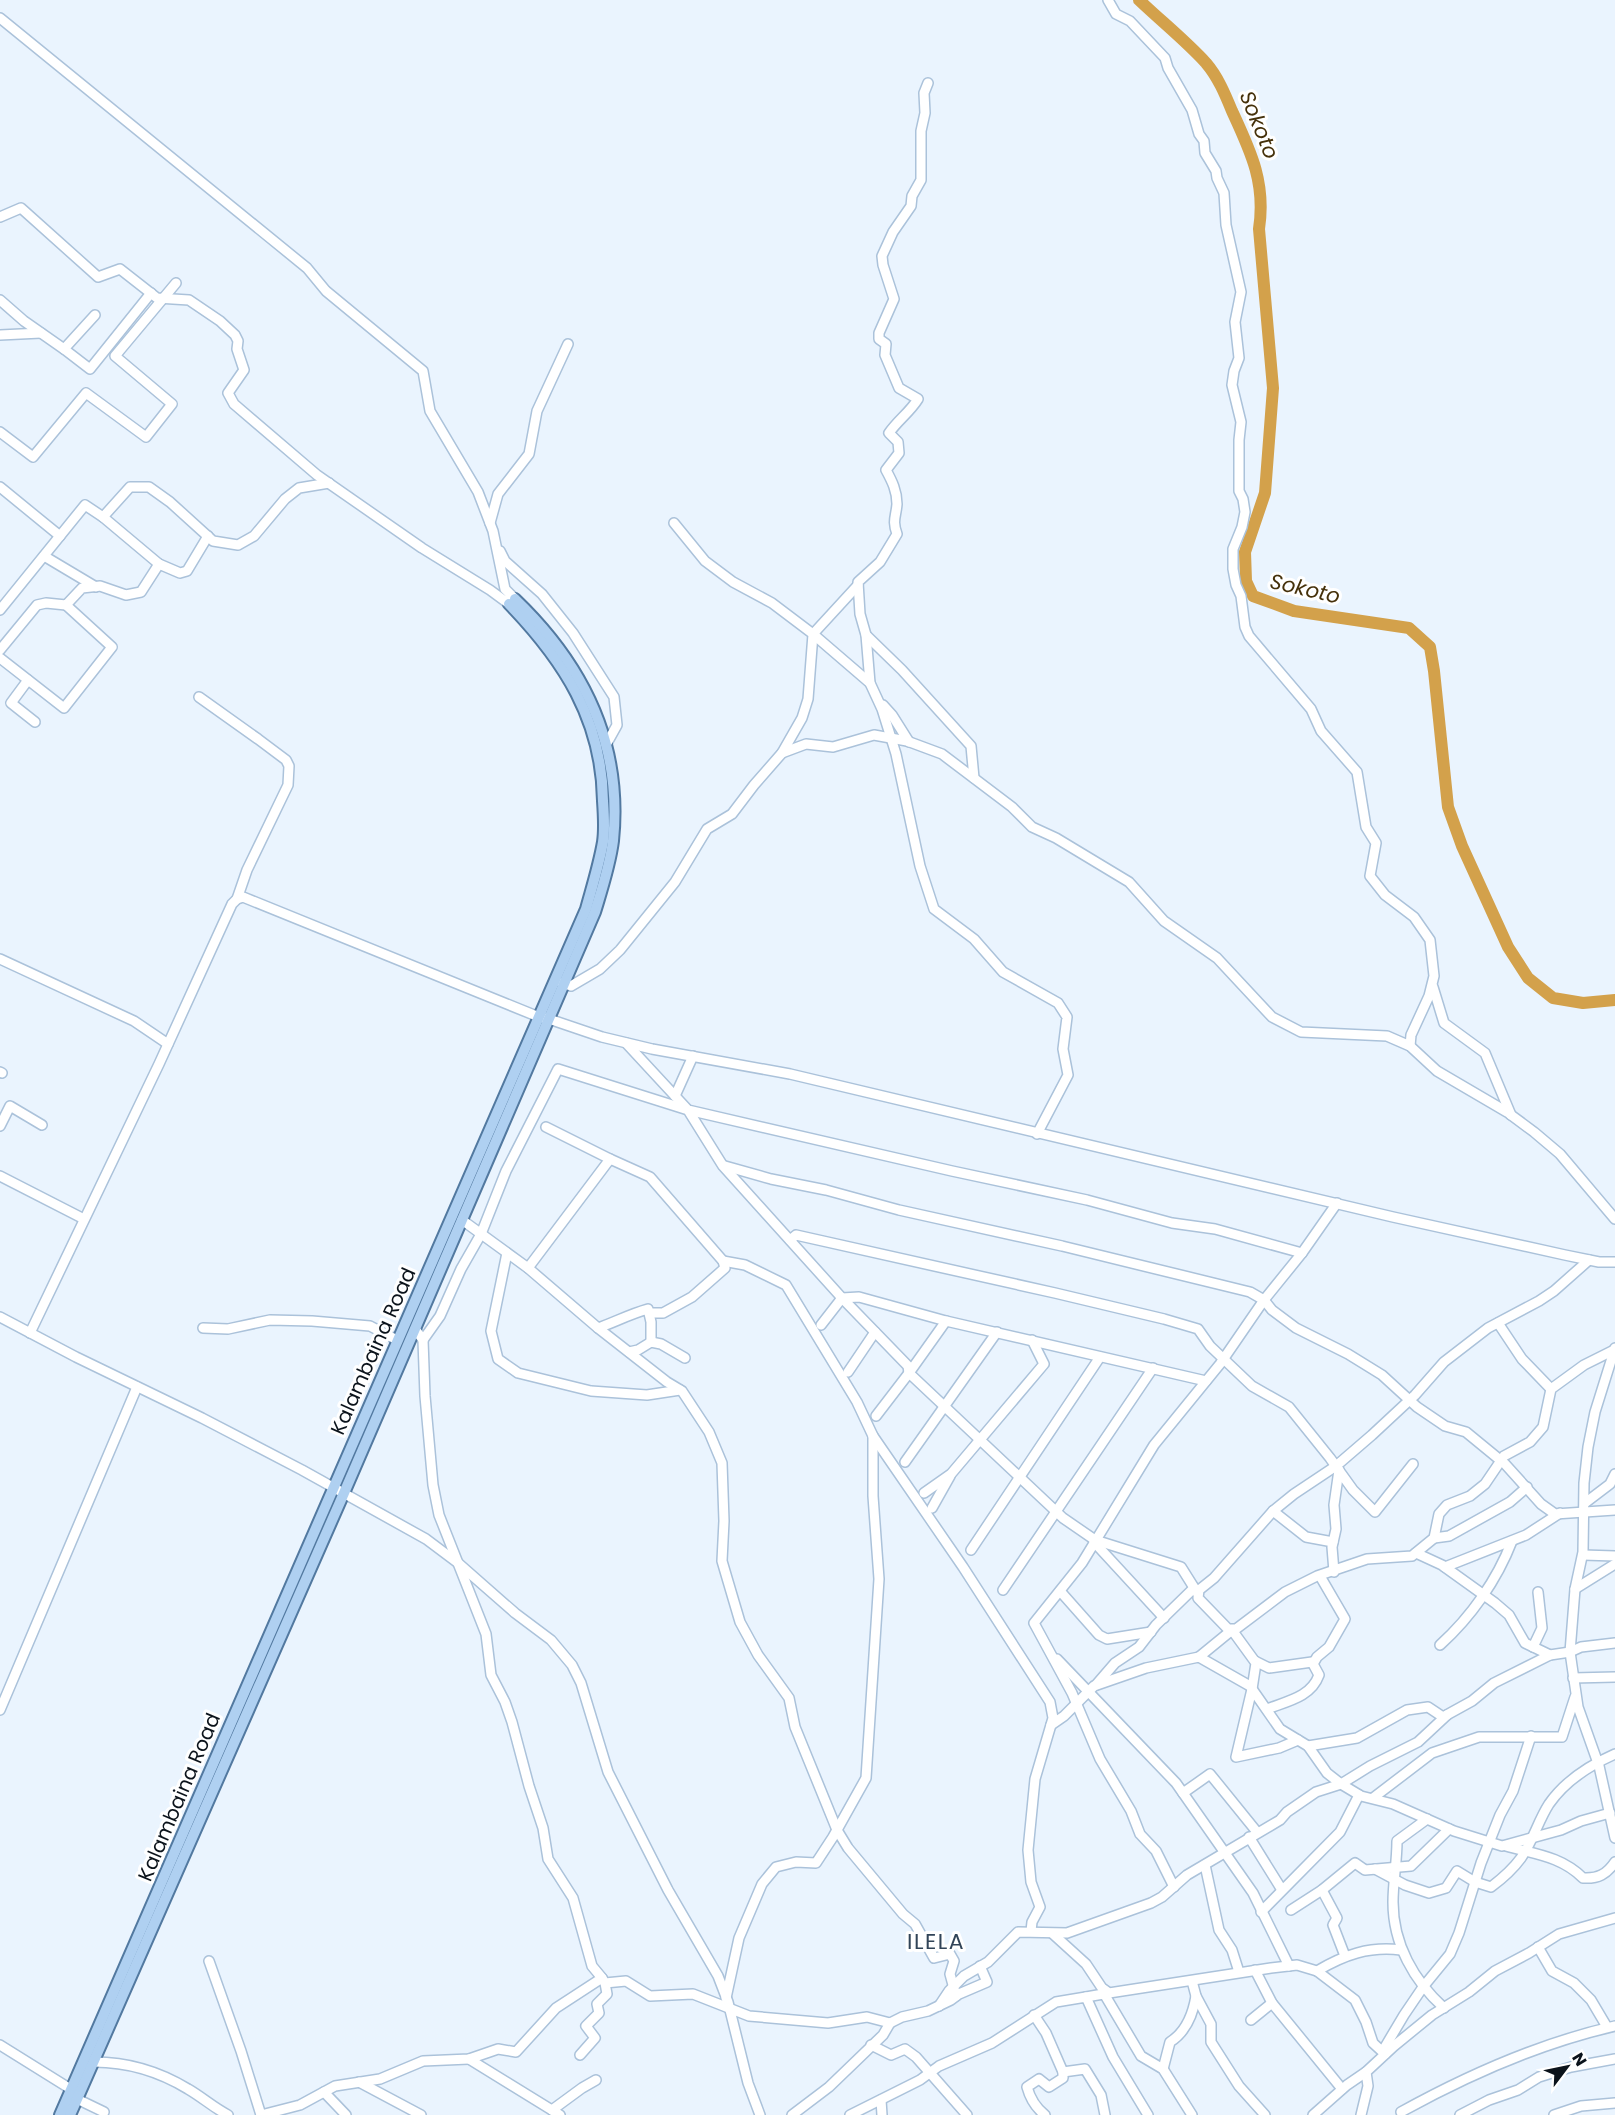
<svg xmlns="http://www.w3.org/2000/svg" width="1615" height="2115" font-family="Poppins,sans-serif">
<style>
.lines{fill:none;stroke-linecap:round;stroke-linejoin:round}
.river{stroke:#d3a14b;stroke-width:12}
.minor-casing{stroke:#abc2da;stroke-width:12}
.major-casing{stroke:#5279a0;stroke-width:14}
.minor{stroke:#fff;stroke-width:9}
.major{stroke:#afd0f1;stroke-width:10}
.labels{text-anchor:middle;stroke-width:6;stroke-linejoin:round;paint-order:stroke}
.street-label{font-size:20px;fill:#0b131b;stroke:#fff}
.water-label{font-size:21px;font-style:italic;fill:#45310b;stroke:#fff}
.quarter-label{font-size:22px;letter-spacing:1.5px;fill:#314458;stroke:#fff}
</style>
<rect width="100%" height="100%" fill="#eaf4fe"/>
<g class="lines">
<path class="river" d="M1139 0C1161 21 1186 41 1206 63 1218 77 1225 94 1232 111 1251 152 1266 183 1259 229L1273 388 1265 493 1245 552 1246 581 1253 596 1294 611 1409 628 1430 647 1434 671 1448 807 1462 846 1508 947 1528 978 1553 998 1583 1003 1615 1000"/>
<defs>
<g id="minor">
<polyline points="1108,0 1116,14 1130,21 1165,58 1168,68 1192,110 1199,134 1204,141 1205,153 1216,171 1217,178 1224,193 1226,225 1241,292 1235,322 1239,358 1234,371 1232,385 1241,422 1239,440 1239,491 1243,499 1245,512 1242,527 1233,549 1233,569 1236,585 1241,596 1245,627 1249,636 1311,709 1321,731 1357,772 1366,827 1376,843 1370,876 1385,895 1414,917 1430,940 1434,976 1429,996 1411,1035 1410,1046"/>
<polyline points="0,18 307,268 326,291 423,371 430,411 478,492 493,531 505,589 515,599 509,604 490,590 422,548 317,475 234,404 228,393 244,370 237,349 238,341 235,335 220,321 189,300 157,298 120,269 98,277 21,208 0,217"/>
<path d="M928 83 924 93 925 113 921 131V180L912 196 911 206 893 232 882 256 883 265 894 299 879 333V339L886 344 885 355 899 388 918 399C910 412 898 420 889 433L898 442 899 453 886 470C892 481 897 491 897 504 896 517 892 520 897 534L880 562 858 582 860 614 866 635 870 683 882 709 896 754 920 866 934 909 974 939 1003 972 1058 1003 1067 1017 1063 1049 1068 1075 1037 1134"/>
<polyline points="0,300 24,321 64,349 95,315"/>
<polyline points="0,335 41,333"/>
<polyline points="64,349 90,369 151,293"/>
<polyline points="0,432 33,457 86,393 146,437 172,404 115,356 176,283"/>
<polyline points="0,487 60,536"/>
<polyline points="103,517 159,564"/>
<polyline points="490,523 498,494 529,454 537,411 568,344"/>
<polyline points="500,551 505,561 542,594 573,633 614,697 617,725 607,743"/>
<polyline points="44,556 96,587"/>
<polyline points="858,585 813,634 870,683"/>
<polyline points="0,610 85,505 103,517 130,487 149,487 170,502 213,541 238,545 254,536 285,499 299,488 329,483"/>
<polyline points="866,635 902,670 971,746 974,778"/>
<polyline points="0,650 37,605 46,603 66,605 82,588 100,586 126,595 141,592 159,564 180,573 187,571 208,536"/>
<polyline points="0,658 64,708 112,647 66,605"/>
<polyline points="28,680 11,703 35,722"/>
<polyline points="199,697 258,739 286,760 289,766 288,785 247,870 237,899"/>
<polyline points="883,705 892,715 909,742"/>
<polyline points="782,753 806,744 833,747 874,735 907,741 942,754 1012,807 1032,827 1056,838 1129,882 1164,921 1217,958 1272,1017 1301,1032 1387,1036 1410,1046 1437,1071 1507,1112 1534,1132 1560,1154 1615,1219"/>
<polyline points="0,959 134,1021 168,1044"/>
<polyline points="557,981 571,986 600,969 620,950 675,882 707,829 732,814 754,785 782,753 802,718 808,699 813,634 772,603 733,582 705,561 674,523"/>
<polyline points="1433,987 1444,1023 1485,1053 1511,1115"/>
<polyline points="626,1043 688,1110 952,1171 1087,1200 1172,1223 1215,1229 1302,1253"/>
<polyline points="0,1072 2,1073"/>
<polyline points="675,1096 693,1056"/>
<polyline points="0,1126 10,1106 42,1125"/>
<polyline points="546,1127 610,1159"/>
<polyline points="725,1166 771,1179 826,1190 899,1210 1062,1246 1250,1292 1264,1300 1272,1310 1296,1328 1348,1354 1382,1375 1417,1407 1445,1426 1466,1432 1505,1464 1541,1504 1555,1514 1615,1510"/>
<polyline points="0,1176 84,1219"/>
<polyline points="462,1220 528,1268 598,1328 667,1382 682,1391 709,1432 722,1463 724,1521 722,1561 740,1622 758,1655 789,1698 795,1727 837,1830 848,1848 903,1914 915,1924 934,1958 950,1954 954,1961 950,1974 956,1996"/>
<polyline points="790,1240 796,1235 1055,1293 1164,1319 1198,1329 1210,1346 1252,1386 1289,1407 1330,1458 1353,1490 1375,1512 1413,1464"/>
<polyline points="507,1253 491,1331 498,1359 518,1373 591,1391 647,1395 680,1390"/>
<polyline points="1589,1260 1554,1291 1539,1301 1488,1328 1444,1362 1415,1395 1372,1435 1336,1466 1294,1494 1273,1511 1214,1578 1199,1590 1198,1598 1228,1629 1236,1629 1285,1592 1317,1576 1367,1559 1412,1556 1434,1538 1439,1514 1447,1505 1470,1496 1485,1484 1504,1456 1530,1442 1543,1427 1551,1389 1584,1365 1614,1350"/>
<polyline points="723,1261 745,1265 786,1285 857,1402 873,1436 963,1567 1050,1702 1053,1718 1035,1779 1028,1850 1031,1882 1040,1907 1032,1922 1031,1931"/>
<polyline points="528,1268 610,1159 650,1177 723,1261 725,1268 692,1297 663,1313 649,1313"/>
<polyline points="0,1317 76,1357 202,1418 302,1470 426,1539 458,1563 515,1613 551,1640 572,1665 581,1683 608,1772 668,1890 718,1976 728,2002 748,2083 760,2115"/>
<polyline points="1498,1323 1522,1359 1551,1389"/>
<polyline points="821,1325 842,1298 859,1297 946,1321 1206,1381"/>
<polyline points="203,1328 228,1329 270,1320 312,1321 370,1326 397,1340"/>
<path d="M598 1328C615 1322 630 1314 648 1309L651 1322V1342"/>
<polyline points="30,1333 159,1064 232,904 237,899 243,897 539,1017 549,1019 602,1037 652,1049 790,1074 1393,1217 1565,1255 1599,1262 1615,1262"/>
<polyline points="423,1340 440,1316 461,1269 481,1234 506,1171 558,1069 688,1110 723,1166 842,1298 908,1366 909,1373 1063,1518 1095,1540 1181,1567 1198,1594"/>
<polyline points="1615,1348 1595,1412 1588,1447 1584,1483 1583,1552 1575,1589 1570,1652 1578,1707 1599,1766 1615,1838"/>
<polyline points="629,1352 638,1350 651,1342 661,1344 685,1358"/>
<polyline points="848,1372 875,1332"/>
<polyline points="876,1416 909,1373 946,1321"/>
<polyline points="905,1462 997,1332"/>
<polyline points="924,1493 951,1474 1044,1364 1032,1340"/>
<polyline points="1585,1503 1610,1484 1615,1474"/>
<polyline points="932,1508 950,1476"/>
<polyline points="1273,1511 1306,1537 1333,1542"/>
<polyline points="1434,1538 1449,1536 1510,1502 1527,1487"/>
<polyline points="1094,1542 1164,1618"/>
<polyline points="971,1550 1100,1357"/>
<polyline points="1416,1553 1442,1565 1495,1603 1509,1615 1525,1643 1550,1655"/>
<polyline points="1583,1555 1615,1556"/>
<polyline points="1445,1567 1526,1535 1560,1513"/>
<polyline points="1334,1572 1332,1547 1336,1529 1334,1505 1339,1470"/>
<polyline points="1575,1589 1615,1564"/>
<polyline points="1003,1590 1153,1368"/>
<polyline points="1060,1591 1099,1635 1107,1639 1151,1632"/>
<path d="M1440 1645C1471 1617 1497 1580 1512 1541"/>
<polyline points="1533,1647 1542,1628 1538,1592"/>
<polyline points="1199,1657 1232,1630 1256,1663 1252,1689 1236,1757 1279,1748 1298,1740"/>
<polyline points="1057,1659 1176,1783 1253,1893 1289,1966"/>
<path d="M1255 1661 1269 1668 1312 1662 1319 1675C1311 1697 1288 1701 1267 1709"/>
<polyline points="1313,1664 1317,1657 1329,1647 1345,1619 1320,1576"/>
<polyline points="1573,1678 1615,1677"/>
<polyline points="1096,1685 1115,1663 1139,1647 1156,1625 1194,1588"/>
<polyline points="0,1710 137,1387"/>
<polyline points="1051,1725 1064,1716 1094,1686 1146,1668 1199,1657 1250,1686 1280,1729 1308,1746 1327,1773 1341,1784 1361,1796 1393,1804 1454,1831 1502,1846 1561,1830 1581,1821 1610,1813"/>
<polyline points="1308,1746 1357,1738 1407,1710 1428,1707 1443,1717 1472,1701 1494,1683 1550,1655 1570,1652 1581,1647 1615,1643"/>
<polyline points="1183,1793 1210,1774 1257,1832"/>
<polyline points="1373,1798 1432,1753 1479,1737 1562,1737 1575,1697"/>
<path d="M1427 1819 1397 1841C1397 1862 1393 1882 1393 1902 1393 1944 1414 1981 1444 2008"/>
<polyline points="1249,1837 1282,1890"/>
<path d="M1506 1846C1534 1854 1561 1856 1583 1878 1598 1879 1607 1874 1615 1862"/>
<polyline points="1205,1865 1219,1930 1232,1950 1239,1972"/>
<path d="M1375 1869 1405 1885 1429 1893 1446 1888 1457 1871 1475 1882 1491 1887C1503 1878 1513 1869 1521 1858 1533 1841 1538 1821 1549 1804 1565 1781 1590 1765 1615 1754"/>
<polyline points="1174,1887 1156,1851 1140,1834 1131,1811 1100,1759 1072,1693 1034,1623 1082,1563 1154,1445 1220,1364 1264,1300 1302,1253 1337,1203"/>
<polyline points="1322,1890 1337,1918 1333,1925 1345,1956"/>
<polyline points="1291,1910 1322,1890 1355,1863 1365,1870 1411,1866 1449,1829"/>
<polyline points="1261,1912 1340,1832 1359,1795"/>
<path d="M1053 1934 1086 1964 1102 1988 1109 1993 1271 1968 1297 1965 1317 1971C1344 1955 1369 1946 1401 1950"/>
<polyline points="1538,1947 1552,1971 1574,1983 1591,2000 1607,2027"/>
<polyline points="209,1961 241,2051 261,2115"/>
<polyline points="1255,1970 1272,2003 1342,2089"/>
<polyline points="1317,1971 1355,2000 1366,2022 1373,2043 1385,2054"/>
<polyline points="602,1978 605,1983 626,1981 650,1996 693,1994 749,2016 828,2023 867,2017 890,2023 902,2017 928,2011 951,2000 959,1994 987,1982 980,1966"/>
<polyline points="1192,1981 1196,1996 1211,2024 1211,2042 1239,2086 1265,2115"/>
<polyline points="1086,1997 1109,1993 1106,1997 1141,2056 1163,2069 1192,2115"/>
<polyline points="726,1998 739,1938 762,1884 776,1867 796,1862 816,1863 833,1837 866,1778 879,1579 873,1496 873,1436"/>
<polyline points="939,2006 949,1991 964,1976 988,1962 1018,1932 1067,1933 1151,1903 1162,1897 1187,1875 1280,1820 1287,1812 1316,1792 1341,1784 1370,1766 1418,1742 1447,1715"/>
<polyline points="1034,2015 1046,2033 1063,2072 1085,2069 1101,2095 1105,2115"/>
<polyline points="1251,2020 1272,2003"/>
<polyline points="0,2045 77,2093"/>
<polyline points="871,2045 891,2055 905,2049 916,2057 967,2115"/>
<polyline points="1385,2054 1385,2047 1404,2015 1423,1987 1450,1954 1459,1933 1481,1863 1500,1815 1513,1791 1531,1736"/>
<polyline points="580,2055 595,2038 586,2026 599,2013 597,2004 607,1994 605,1983"/>
<polyline points="469,2059 560,2115"/>
<path d="M94 2062C127 2062 160 2072 188 2089 202 2097 214 2108 228 2115"/>
<path d="M1163 2069 1170 2042C1186 2032 1193 2014 1196 1996"/>
<polyline points="359,2082 421,2115"/>
<polyline points="324,2092 346,2115"/>
<polyline points="77,2099 104,2112"/>
<polyline points="881,2100 882,2115"/>
<polyline points="552,2110 582,2088 596,2080"/>
<path d="M1401 2112C1468 2075 1540 2043 1615 2026"/>
<polyline points="261,2115 300,2105 335,2086 380,2079 423,2061 469,2059 498,2049 516,2052 556,2008 602,1978 592,1966 573,1898 548,1859 543,1828 529,1786 512,1722 505,1702 491,1675 486,1634 439,1515 433,1485 425,1396 423,1340 415,1329"/>
<polyline points="792,2115 829,2087 883,2035 890,2023"/>
<polyline points="850,2115 920,2080 939,2066 992,2043 1056,2002 1086,1997 1113,2057 1148,2115"/>
<path d="M1045 2115C1036 2108 1030 2098 1027 2087L1039 2079 1049 2087 1063 2078V2072"/>
<polyline points="1313,2115 1347,2085 1366,2072"/>
<polyline points="1361,2115 1368,2086 1366,2072 1394,2046 1432,2015 1469,1992 1495,1971 1529,1953 1559,1934 1615,1918"/>
<polyline points="1460,2115 1489,2100 1518,2090 1539,2077 1571,2067 1615,2059"/>
<polyline points="1554,2115 1581,2106 1615,2103"/>
</g>
<g id="major">
<path d="M60 2115 586 909C592 887 599 865 603 842 605 829 604 815 603 801 602 720 564 661 509 604"/>
<path d="M70 2115 344 1493 595 912C602 889 610 865 613 841 623 744 583 664 515 599"/>
</g>
</defs>
<use href="#minor" class="minor-casing"/>
<use href="#major" class="major-casing"/>
<use href="#minor" class="minor"/>
<use href="#major" class="major"/>
</g>
<g class="labels">
<g class="street-label">
<text transform="translate(373 1351) rotate(-66)" y="7">Kalambaina Road</text>
<text transform="translate(179 1797) rotate(-67)" y="7">Kalambaina Road</text>
</g>
<g class="water-label">
<text transform="translate(1259 125) rotate(68)" y="7">Sokoto</text>
<text transform="translate(1305 589) rotate(13)" y="7">Sokoto</text>
</g>
<g class="quarter-label">
<text x="936" y="1949">ILELA</text>
</g>
</g>
<g transform="translate(1567 2067) rotate(58)" stroke="#ffffff" stroke-width="4.5" paint-order="stroke">
<path d="M0-4.5L10 22L0 15L-10 22Z" fill="#0b131b"/>
<text y="-9" font-size="16" font-weight="bold" text-anchor="middle" fill="#0b131b">N</text>
</g>
</svg>
